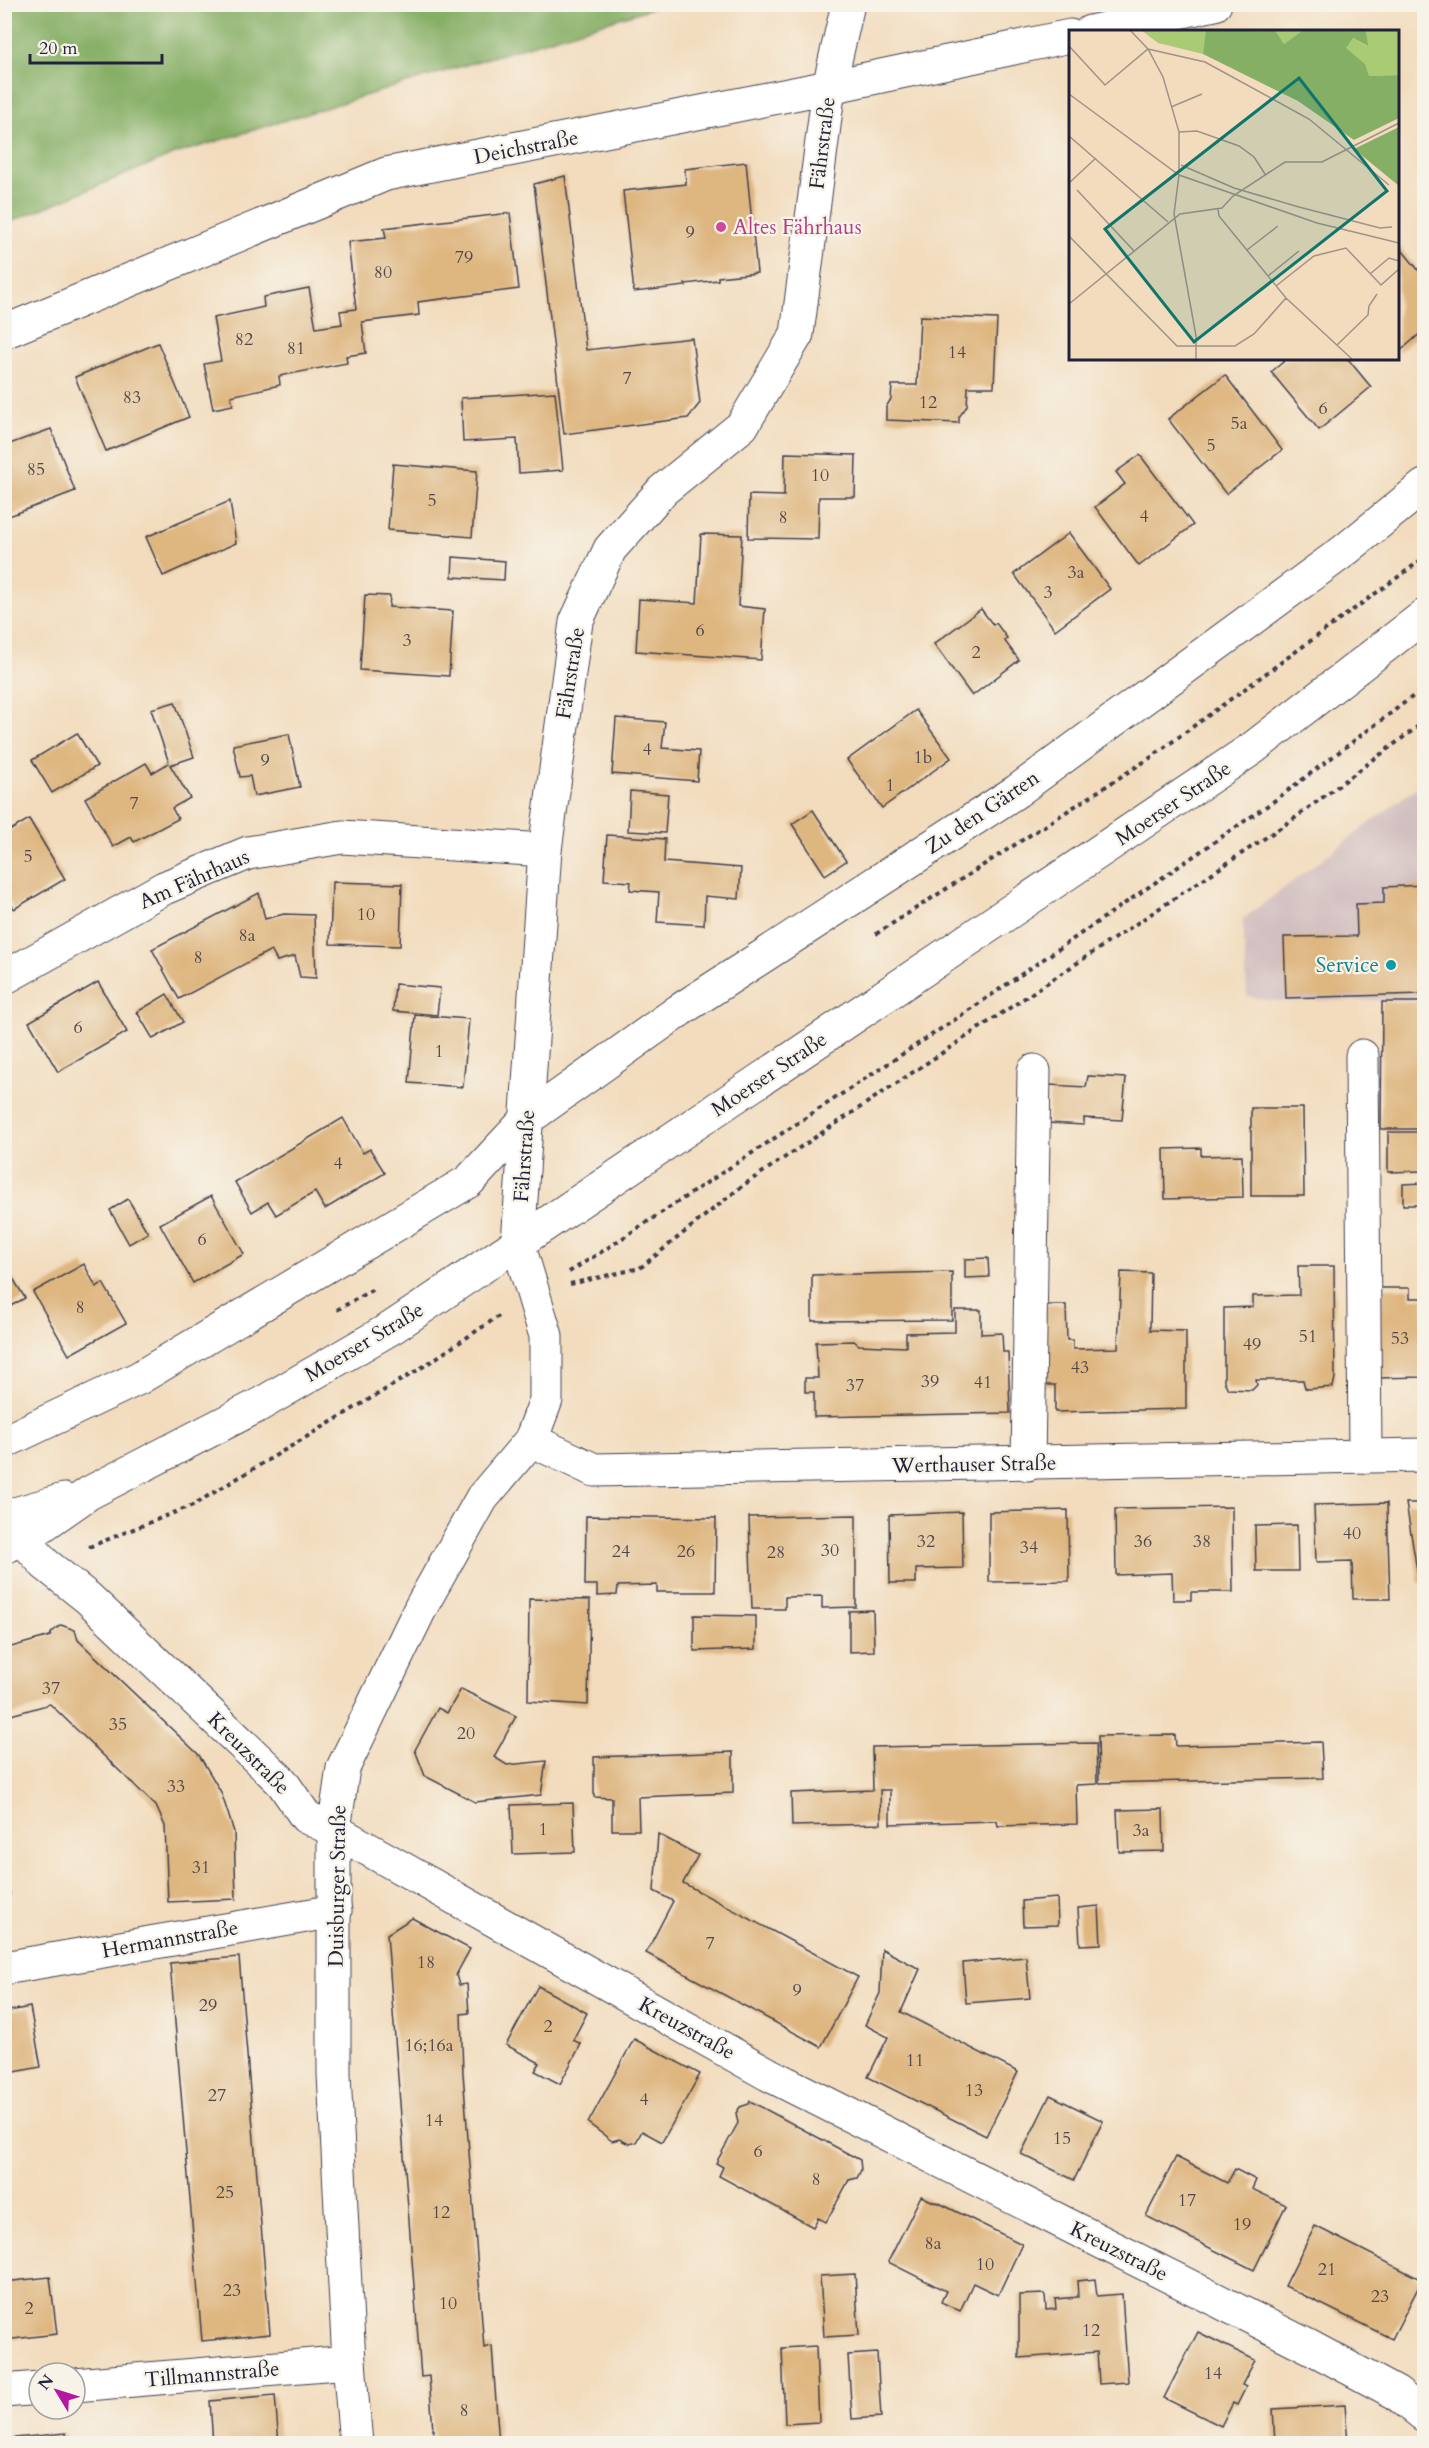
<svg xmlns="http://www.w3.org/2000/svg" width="1429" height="2448" font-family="Cardo,serif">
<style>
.industrial{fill:#d2bfc0}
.forest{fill:#86af66;stroke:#546850;stroke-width:1.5}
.building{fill:#deb680}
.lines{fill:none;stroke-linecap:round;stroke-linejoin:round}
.minor-casing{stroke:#413e4e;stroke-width:35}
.major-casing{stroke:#413e4e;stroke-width:35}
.path{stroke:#413e4e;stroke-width:4;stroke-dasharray:4.5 4.5;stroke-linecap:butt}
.minor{stroke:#fff;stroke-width:33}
.major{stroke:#fff;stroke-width:33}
.hotel-dot{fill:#d1479c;stroke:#f7f3e8;stroke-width:2}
.culture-dot{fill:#0f9aa8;stroke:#f7f3e8;stroke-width:2}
.labels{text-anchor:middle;stroke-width:4.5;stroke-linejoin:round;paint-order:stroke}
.number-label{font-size:18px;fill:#51474c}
.street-label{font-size:21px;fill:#22223b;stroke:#f7f3e8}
.hotel-label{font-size:21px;fill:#b23c85;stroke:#f7f3e8;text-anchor:start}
.culture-label{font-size:21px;fill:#0d838f;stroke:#f7f3e8;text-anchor:end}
.inset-road{fill:none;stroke:#9f9289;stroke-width:1.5}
.view{fill:#0f766e;fill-opacity:0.15;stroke:#0f766e;stroke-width:3}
.inset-edge{fill:none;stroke:#22223b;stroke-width:3}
</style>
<rect width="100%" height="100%" fill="#f7f3e8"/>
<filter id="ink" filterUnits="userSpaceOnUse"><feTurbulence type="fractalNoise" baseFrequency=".0167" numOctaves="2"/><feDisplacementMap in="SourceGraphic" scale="12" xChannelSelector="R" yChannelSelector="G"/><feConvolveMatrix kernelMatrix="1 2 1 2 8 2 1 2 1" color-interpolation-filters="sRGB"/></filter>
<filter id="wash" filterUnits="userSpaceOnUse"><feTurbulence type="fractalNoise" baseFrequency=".008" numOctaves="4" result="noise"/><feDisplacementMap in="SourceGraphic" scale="24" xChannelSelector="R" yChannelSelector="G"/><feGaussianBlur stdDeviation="1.35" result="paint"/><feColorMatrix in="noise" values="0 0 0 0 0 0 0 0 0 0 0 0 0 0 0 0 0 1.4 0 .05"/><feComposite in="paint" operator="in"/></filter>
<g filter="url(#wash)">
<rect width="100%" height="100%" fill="#f2dcbd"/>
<polygon class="industrial" points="1424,782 1424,1000 1270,1001 1247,996 1243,919"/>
<polygon class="forest" points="5,4 662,4 662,5 175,154 5,224"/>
<g id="blocks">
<g class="building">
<polygon points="746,162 757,273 718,277 718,280 685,284 686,286 634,292 623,191 686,184 685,169"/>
<polygon points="565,176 586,350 692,338 700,403 688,418 564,434 534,184"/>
<polygon points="510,213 519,289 418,302 419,315 362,322 366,353 346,356 347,363 279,376 280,385 231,396 233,405 213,409 204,364 221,361 213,318 264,307 263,297 309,288 316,328 342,324 340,311 356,309 348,242 386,238 384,228"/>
<polygon points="1398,245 1424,277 1424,330 1398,353"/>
<polygon points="920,316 997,319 994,387 968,387 967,406 959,417 959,423 886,420 886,407 891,399 892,385 917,385"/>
<polygon points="158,343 189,417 106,451 75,377"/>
<polygon points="1288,358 1347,358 1371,387 1319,430 1271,372"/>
<polygon points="1225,375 1282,450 1226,494 1168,419"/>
<polygon points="555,392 563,470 519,473 517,439 463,442 461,398"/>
<polygon points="51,429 75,491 4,518 4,446"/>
<polygon points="785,453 856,455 855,497 819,497 818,539 748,538 749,495 784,496"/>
<polygon points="1140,455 1193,525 1139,566 1095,507 1125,484 1116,472"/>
<polygon points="393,464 477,471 472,537 388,530"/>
<polygon points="230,501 236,543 163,576 146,537"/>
<polygon points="1069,533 1110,589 1055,630 1014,574"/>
<polygon points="701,534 742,535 738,606 765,609 761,660 636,651 639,599 697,603"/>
<polygon points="453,557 505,561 504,580 452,577"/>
<polygon points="365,595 390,596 389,607 453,611 449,676 360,670"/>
<polygon points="981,609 993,625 996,623 1007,638 1004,640 1019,660 972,696 934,644"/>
<polygon points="175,702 194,757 170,765 190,798 172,808 178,819 134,842 131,837 113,847 85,798 146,763 152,773 169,763 151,709"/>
<polygon points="916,710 951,758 882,808 847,760"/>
<polygon points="616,718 665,722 662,748 699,751 697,781 612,774"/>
<polygon points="77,733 97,766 52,793 32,760"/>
<polygon points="289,734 300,787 254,796 250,776 240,777 233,745"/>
<polygon points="630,791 668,794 665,833 628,831"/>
<polygon points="813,810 846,861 825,875 792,824"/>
<polygon points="29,819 65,879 14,909 4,893 4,834"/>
<polygon points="607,835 665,839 664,862 741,868 739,899 705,896 704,925 657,922 659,892 630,890 631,882 604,880"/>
<polygon points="332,882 402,884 400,946 330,944"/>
<polygon points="1424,885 1424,994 1286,998 1284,937 1357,936 1356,904 1384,903 1384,887"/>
<polygon points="259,893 265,919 284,914 314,915 316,978 300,977 295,956 277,961 271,950 179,999 152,949"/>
<polygon points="98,982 127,1032 58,1072 29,1022"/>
<polygon points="395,984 440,988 437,1015 393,1011"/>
<polygon points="167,994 183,1022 153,1039 137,1012"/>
<polygon points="1382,1002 1424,1002 1424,1129 1381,1129"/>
<polygon points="415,1015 469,1019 463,1087 409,1083"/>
<polygon points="1088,1076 1126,1078 1122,1120 1084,1118 1084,1125 1048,1123 1050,1085 1086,1087"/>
<polygon points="1251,1108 1303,1108 1304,1196 1251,1196"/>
<polygon points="343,1118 363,1153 370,1149 385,1173 325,1209 315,1192 276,1215 268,1202 252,1212 235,1182"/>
<polygon points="1388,1132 1424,1132 1424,1171 1388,1172"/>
<polygon points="1201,1148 1201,1156 1242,1155 1243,1197 1165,1199 1164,1149"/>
<polygon points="1424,1183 1424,1205 1403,1205 1403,1184"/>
<polygon points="211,1196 244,1254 193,1283 160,1224"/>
<polygon points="128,1199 148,1233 129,1244 110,1210"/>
<polygon points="988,1258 989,1277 965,1278 965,1259"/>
<polygon points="84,1264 96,1287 103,1283 126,1323 69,1355 33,1292"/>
<polygon points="1298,1266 1334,1266 1335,1378 1333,1387 1308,1389 1305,1388 1303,1380 1256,1380 1257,1385 1252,1390 1228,1389 1224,1381 1224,1308 1253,1307 1253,1296 1299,1295"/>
<polygon points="6,1267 25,1298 4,1310 4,1268"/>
<polygon points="952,1272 952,1320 812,1321 812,1275"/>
<polygon points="1121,1272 1151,1273 1150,1330 1186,1331 1186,1409 1055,1412 1055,1385 1043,1385 1041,1305 1066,1305 1067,1340 1073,1340 1073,1349 1118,1348"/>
<polygon points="1379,1288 1410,1288 1410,1298 1424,1298 1424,1377 1376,1378"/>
<polygon points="955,1310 981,1310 981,1334 1002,1333 1003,1352 1008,1352 1010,1413 814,1417 814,1392 805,1392 805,1378 818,1378 816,1342 854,1341 859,1345 906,1347 906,1333 955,1332"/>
<polygon points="1387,1503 1390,1599 1353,1599 1352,1561 1316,1562 1314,1505"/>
<polygon points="1406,1503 1424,1503 1424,1583 1419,1583"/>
<polygon points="1232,1507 1233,1592 1191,1592 1191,1600 1173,1600 1172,1573 1116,1575 1115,1509"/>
<polygon points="1068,1510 1069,1581 989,1582 989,1512"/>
<polygon points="962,1512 963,1568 916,1569 916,1583 890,1583 889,1515"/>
<polygon points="856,1515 856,1607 822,1608 822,1596 785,1597 785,1609 752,1609 749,1517"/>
<polygon points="586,1516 716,1518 715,1592 657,1592 657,1585 618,1586 617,1595 597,1596 597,1585 585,1585"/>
<polygon points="1297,1525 1298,1571 1256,1571 1255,1526"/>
<polygon points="529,1599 590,1600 588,1705 528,1701"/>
<polygon points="873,1610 874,1651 849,1652 849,1611"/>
<polygon points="694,1615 756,1616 756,1649 694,1651"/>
<polygon points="61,1625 75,1630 78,1640 199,1755 221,1792 234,1832 236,1899 168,1902 165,1826 156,1806 50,1704 4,1717 4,1649 50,1636 52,1632"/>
<polygon points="461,1689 516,1716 494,1757 507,1765 546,1761 541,1795 475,1802 425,1776 415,1750 438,1708 447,1713"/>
<polygon points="1175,1735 1176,1746 1321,1742 1323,1778 1099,1783 1098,1736"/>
<polygon points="1096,1743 1097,1784 1076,1785 1077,1824 998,1826 997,1821 890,1824 890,1790 880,1790 881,1824 792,1826 791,1793 873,1790 872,1747"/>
<polygon points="733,1752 733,1793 638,1797 639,1830 612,1830 612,1798 594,1797 594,1757"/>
<polygon points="573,1803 575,1852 513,1854 511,1805"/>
<polygon points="1163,1809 1164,1851 1119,1852 1117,1810"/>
<polygon points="658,1834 698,1855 683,1883 858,1977 821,2047 646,1953 673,1901 654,1891"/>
<polygon points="6,1870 10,1895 4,1896 4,1871"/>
<polygon points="1421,1888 1424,1888 1424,1905 1423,1905"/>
<polygon points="1057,1898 1058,1925 1023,1926 1022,1901"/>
<polygon points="1099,1906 1101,1944 1080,1945 1078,1908"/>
<polygon points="412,1918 470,1949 456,1975 459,1985 467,1984 469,2013 461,2014 463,2073 484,2348 492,2346 499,2444 434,2444 429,2376 421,2377 387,1934"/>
<polygon points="882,1949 920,1969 901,2012 1018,2072 986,2136 868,2077 888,2037 865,2025 880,1993"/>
<polygon points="239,1957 270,2334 202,2341 170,1963"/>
<polygon points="1026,1957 1030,1998 966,2003 963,1963"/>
<polygon points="538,1986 587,2013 573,2040 581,2044 560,2084 535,2071 540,2063 506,2045"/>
<polygon points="30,2007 41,2067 4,2074 4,2012"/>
<polygon points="634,2039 700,2074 662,2142 642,2131 636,2142 629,2144 619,2139 612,2141 588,2123"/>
<polygon points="1050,2095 1103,2121 1074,2180 1021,2154"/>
<polygon points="750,2101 860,2160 861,2170 857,2178 849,2180 826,2222 818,2218 813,2227 719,2176 723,2167 716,2163 738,2123 736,2113 740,2107 749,2104"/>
<polygon points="1176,2157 1227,2183 1235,2169 1256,2180 1252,2189 1286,2205 1254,2270 1146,2216"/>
<polygon points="921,2196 936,2203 937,2202 1022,2244 998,2295 973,2283 960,2311 941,2302 946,2291 888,2262"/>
<polygon points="1315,2226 1422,2280 1392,2339 1285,2286"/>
<polygon points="855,2274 859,2335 824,2337 820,2276"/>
<polygon points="50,2277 57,2334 4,2340 4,2282"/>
<polygon points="1095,2279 1097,2296 1122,2294 1128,2382 1099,2384 1097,2352 1019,2358 1019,2295 1045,2294 1046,2310 1056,2309 1055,2299 1078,2297 1077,2281"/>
<polygon points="1198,2332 1255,2360 1242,2385 1246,2387 1237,2405 1233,2403 1221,2426 1164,2398"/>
<polygon points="816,2346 819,2422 785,2424 782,2348"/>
<polygon points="877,2353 881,2417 852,2419 848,2355"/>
<polygon points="275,2395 279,2444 213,2444 210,2401"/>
<polygon points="1345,2405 1348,2444 1275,2444 1273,2409"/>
<polygon points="66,2433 68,2444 5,2444 5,2439"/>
</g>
</g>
</g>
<g filter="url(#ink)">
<use href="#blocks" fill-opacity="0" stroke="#413e4e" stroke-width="1.5"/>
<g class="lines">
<defs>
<g id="minor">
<polyline points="1090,32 1215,4"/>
<polyline points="4,332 386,174 829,87 1070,36"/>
<polyline points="4,978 164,888 248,853 342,837 545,850"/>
<polyline points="1362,1056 1365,1456"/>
<polyline points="531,1440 594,1470 1424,1455"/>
<polyline points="4,1442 139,1378 469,1181 527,1119 680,1010 1017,791 1344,551 1424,486"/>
<polyline points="1028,1464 1034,1071"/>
<polyline points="23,1539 45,1564 88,1598 282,1782 306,1817 334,1830 768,2074 1310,2347 1396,2393 1424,2415"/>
<polyline points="4,1968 335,1911"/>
<polyline points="75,2385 349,2362"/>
<polyline points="4,2391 39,2388"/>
<polyline points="356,2444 349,2362 334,2074 334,1830 343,1768 421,1607 482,1498 531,1440 546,1400 546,1336 518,1243 545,850 576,622 610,549 663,490 742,426 797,334 829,87 848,4"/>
</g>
<g id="major">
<polyline points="4,1517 64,1500"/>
<polyline points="4,1547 23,1539 89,1493 259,1405 393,1327 1253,748 1424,616"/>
</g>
</defs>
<use href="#minor" class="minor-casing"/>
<use href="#major" class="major-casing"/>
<g class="path">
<polyline points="876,934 1150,758 1424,558"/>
<polyline points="569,1272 606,1249 968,1011 1274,801 1424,688"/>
<polyline points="570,1284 640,1268 742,1186 1295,818 1424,722"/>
<polyline points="337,1310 375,1288"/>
<polyline points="89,1547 193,1505 418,1370 499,1316"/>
</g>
<use href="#minor" class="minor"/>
<use href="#major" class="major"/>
</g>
</g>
<circle class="hotel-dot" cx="721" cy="227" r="6"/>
<circle class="culture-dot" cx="1391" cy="965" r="6"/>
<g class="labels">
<g class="number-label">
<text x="690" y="238">9</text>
<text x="464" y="263">79</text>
<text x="383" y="278">80</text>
<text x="244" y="345">82</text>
<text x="296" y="354">81</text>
<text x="957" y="358">14</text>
<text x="627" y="384">7</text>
<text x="132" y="403">83</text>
<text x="928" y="408">12</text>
<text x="1323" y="414">6</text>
<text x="1239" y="429">5a</text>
<text x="1211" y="451">5</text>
<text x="36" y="475">85</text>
<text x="820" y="481">10</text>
<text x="432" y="506">5</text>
<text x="1144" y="522">4</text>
<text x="783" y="523">8</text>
<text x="1076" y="578">3a</text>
<text x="1048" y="598">3</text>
<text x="700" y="636">6</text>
<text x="407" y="646">3</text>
<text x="976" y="658">2</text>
<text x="647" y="755">4</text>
<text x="923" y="763">1b</text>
<text x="265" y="766">9</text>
<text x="890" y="791">1</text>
<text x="134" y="809">7</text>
<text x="28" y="862">5</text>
<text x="366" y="920">10</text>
<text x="247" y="941">8a</text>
<text x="198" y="963">8</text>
<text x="78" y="1033">6</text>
<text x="439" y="1057">1</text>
<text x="338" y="1169">4</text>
<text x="202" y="1245">6</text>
<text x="80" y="1313">8</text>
<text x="1308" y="1342">51</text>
<text x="1400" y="1344">53</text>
<text x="1252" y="1350">49</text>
<text x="1080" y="1373">43</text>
<text x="930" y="1387">39</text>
<text x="983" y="1388">41</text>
<text x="855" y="1391">37</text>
<text x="1352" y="1539">40</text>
<text x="926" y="1547">32</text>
<text x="1143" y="1547">36</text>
<text x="1202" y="1547">38</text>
<text x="1029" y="1553">34</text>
<text x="830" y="1556">30</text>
<text x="621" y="1557">24</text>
<text x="686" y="1557">26</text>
<text x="776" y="1558">28</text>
<text x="51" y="1694">37</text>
<text x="118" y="1730">35</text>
<text x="466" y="1739">20</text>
<text x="176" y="1792">33</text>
<text x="543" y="1835">1</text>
<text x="1141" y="1836">3a</text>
<text x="201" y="1873">31</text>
<text x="710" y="1949">7</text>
<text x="426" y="1968">18</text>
<text x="797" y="1996">9</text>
<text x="208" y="2011">29</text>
<text x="548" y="2032">2</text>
<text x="429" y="2051">16;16a</text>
<text x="915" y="2066">11</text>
<text x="974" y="2096">13</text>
<text x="217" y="2101">27</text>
<text x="644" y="2105">4</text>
<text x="434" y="2126">14</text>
<text x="1062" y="2144">15</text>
<text x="758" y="2157">6</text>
<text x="816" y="2185">8</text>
<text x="225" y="2198">25</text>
<text x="1187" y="2206">17</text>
<text x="441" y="2218">12</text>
<text x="1242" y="2230">19</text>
<text x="933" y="2249">8a</text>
<text x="985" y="2270">10</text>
<text x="1327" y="2275">21</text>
<text x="232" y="2296">23</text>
<text x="1380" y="2302">23</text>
<text x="448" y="2309">10</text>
<text x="29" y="2314">2</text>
<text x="1091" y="2336">12</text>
<text x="1213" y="2379">14</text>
<text x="464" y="2416">8</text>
</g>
<g class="street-label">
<text transform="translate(822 143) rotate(-83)" y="7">Fährstraße</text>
<text transform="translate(526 147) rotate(-11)" y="7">Deichstraße</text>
<text transform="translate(570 673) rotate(-81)" y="7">Fährstraße</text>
<text transform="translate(1173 803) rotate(-34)" y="7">Moerser Straße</text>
<text transform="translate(982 812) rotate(-34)" y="7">Zu den Gärten</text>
<text transform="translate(194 879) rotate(-24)" y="7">Am Fährhaus</text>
<text transform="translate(769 1074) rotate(-34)" y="7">Moerser Straße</text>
<text transform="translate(524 1156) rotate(-86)" y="7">Fährstraße</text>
<text transform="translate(364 1342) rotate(-31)" y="7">Moerser Straße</text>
<text transform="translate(974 1464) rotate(-1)" y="7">Werthauser Straße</text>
<text transform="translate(249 1753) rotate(45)" y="7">Kreuzstraße</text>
<text transform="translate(337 1886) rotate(-89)" y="7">Duisburger Straße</text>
<text transform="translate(170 1939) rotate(-10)" y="7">Hermannstraße</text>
<text transform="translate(687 2028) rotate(29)" y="7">Kreuzstraße</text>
<text transform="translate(1119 2251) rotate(27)" y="7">Kreuzstraße</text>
<text transform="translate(212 2374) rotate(-5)" y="7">Tillmannstraße</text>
</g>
<g class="hotel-label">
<text x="733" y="234">Altes Fährhaus</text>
</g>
<g class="culture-label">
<text x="1379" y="972">Service</text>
</g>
</g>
<g transform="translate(1069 30)">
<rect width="330" height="330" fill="#f2dcbd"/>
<path d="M72 0H137L140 1 134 24 89 13ZM206 0H234L215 14ZM297 0H330V45L300 46 276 18 284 8 298 16Z" fill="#a9cb74"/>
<path d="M137 0H206L215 14 234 0H297L299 16 284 8 277 18 296 34 300 46 330 45V88L285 110 229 71 134 24ZM330 97 329 128 330 156 285 119Z" fill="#86af66"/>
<path class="inset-road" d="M61 0 79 19 136 32 240 89 320 155M0 16 36 55 79 19 94 47 110 102V142M0 64 110 145 248 193 330 213M102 77 133 64M110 102 128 101 170 116 185 127 196 144M0 106 99 192M112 135 165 158 230 177 311 198 323 197M110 145 105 184 127 306V330M0 153 27 128M8 160 65 221M149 179 150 186 217 268 284 330M0 206 108 316H166L185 304 217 268M178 220 209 196M301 244 320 228 330 231M199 246 230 221M207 256 245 226 277 218 312 255 330 239M0 274 111 184 153 178 164 166 216 132H253L330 93M268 315 299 285 300 276 308 264"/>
<path class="view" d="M230 48 318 161 125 312 36 199Z"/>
<rect width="330" height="330" class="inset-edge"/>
</g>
<rect width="1429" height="2448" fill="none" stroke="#f7f3e8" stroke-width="24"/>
<g transform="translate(57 2391) rotate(308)"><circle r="28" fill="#f7f3e8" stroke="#a29fa3" stroke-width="1.5"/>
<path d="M0-4.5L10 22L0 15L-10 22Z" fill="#b5179e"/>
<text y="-9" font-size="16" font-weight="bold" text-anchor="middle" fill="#22223b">N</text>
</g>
<path d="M30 54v9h132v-9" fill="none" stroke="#22223b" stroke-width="3"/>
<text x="39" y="54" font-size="18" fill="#22223b" stroke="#f7f3e8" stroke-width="4.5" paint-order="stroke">20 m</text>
</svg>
